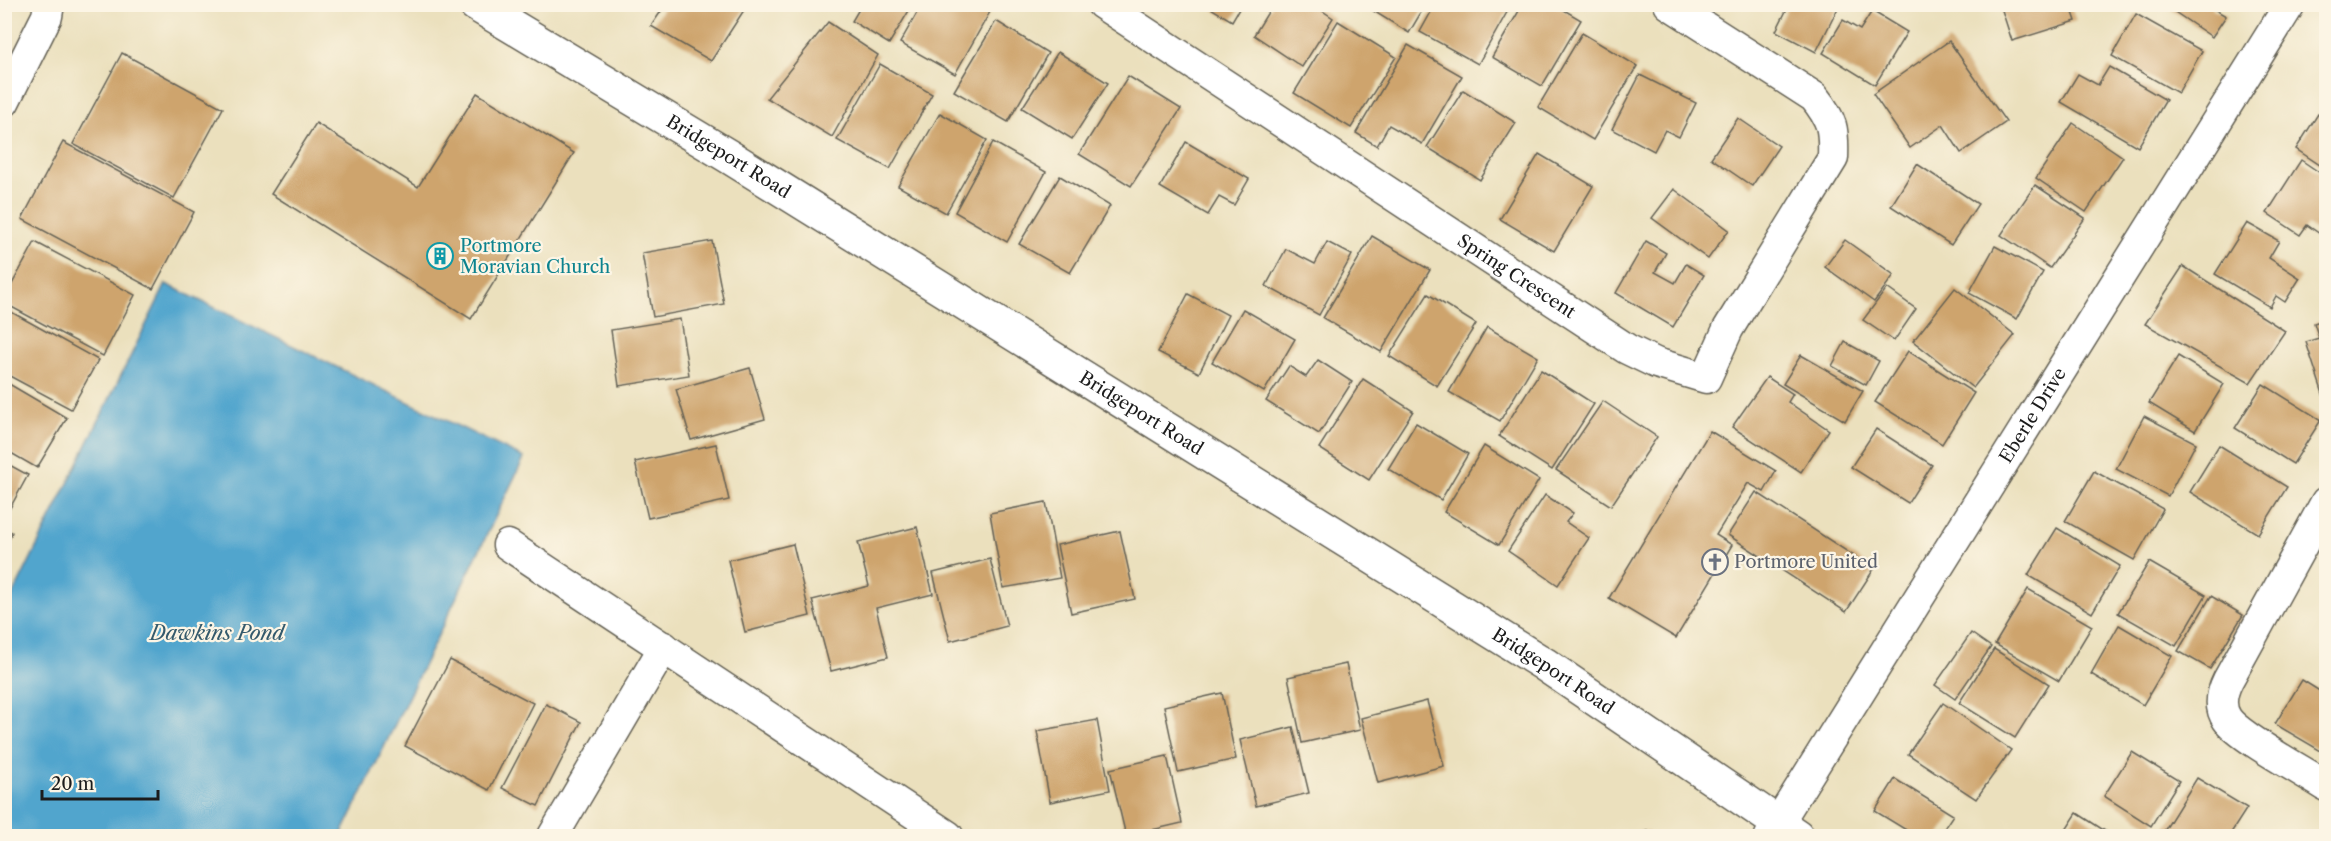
<svg xmlns="http://www.w3.org/2000/svg" width="2331" height="841" font-family="'Libre Caslon Text',serif">
<style>
.water{fill:#51a5cd;stroke:#366074;stroke-width:1.5}
.building{fill:#cea46d}
.lines{fill:none;stroke-linecap:round;stroke-linejoin:round}
.minor-casing{stroke:#646154;stroke-width:33}
.secondary-casing{stroke:#646154;stroke-width:36}
.minor{stroke:#fff;stroke-width:30}
.secondary{stroke:#fff;stroke-width:33}
.labels{text-anchor:middle;stroke-width:4.5;stroke-linejoin:round;paint-order:stroke}
.street-label{font-size:18px;fill:#1c1c1c;stroke:#fcf5e5}
.culture-label{font-size:18px;fill:#0d838f;stroke:#fcf5e5;text-anchor:start}
.worship-label{font-size:18px;fill:#5b616d;stroke:#fcf5e5;text-anchor:start}
.water-label{font-size:20px;font-style:italic;fill:#345a6c;stroke:#fcf5e5}
</style>
<rect width="100%" height="100%" fill="#fcf5e5"/>
<filter id="ink" filterUnits="userSpaceOnUse"><feTurbulence type="fractalNoise" baseFrequency=".0167" numOctaves="2"/><feDisplacementMap in="SourceGraphic" scale="12" xChannelSelector="R" yChannelSelector="G"/><feConvolveMatrix kernelMatrix="1 2 1 2 8 2 1 2 1" color-interpolation-filters="sRGB"/></filter>
<filter id="wash" filterUnits="userSpaceOnUse"><feTurbulence type="fractalNoise" baseFrequency=".008" numOctaves="4" result="noise"/><feDisplacementMap in="SourceGraphic" scale="24" xChannelSelector="R" yChannelSelector="G"/><feGaussianBlur stdDeviation="1.35" result="paint"/><feColorMatrix in="noise" values="0 0 0 0 0 0 0 0 0 0 0 0 0 0 0 0 0 1.4 0 .05"/><feComposite in="paint" operator="in"/></filter>
<g filter="url(#wash)">
<rect width="100%" height="100%" fill="#ebe0bd"/>
<polygon class="water" points="166,284 524,458 341,836 5,836 5,611"/>
<g id="blocks">
<g class="building">
<polygon points="666,4 748,4 711,61 651,26"/>
<polygon points="862,4 913,4 889,44 852,21"/>
<polygon points="922,4 981,4 991,10 955,74 900,43"/>
<polygon points="1204,4 1242,4 1232,21"/>
<polygon points="1273,4 1312,4 1333,18 1302,67 1254,35"/>
<polygon points="1362,4 1426,4 1409,33"/>
<polygon points="1523,4 1554,4 1581,20 1542,86 1492,57"/>
<polygon points="1783,4 1840,4 1816,52 1776,31 1788,7"/>
<polygon points="2000,4 2070,4 2076,21 2012,41"/>
<polygon points="2163,4 2214,4 2212,8 2226,16 2212,37"/>
<polygon points="1435,5 1511,5 1478,64 1420,32"/>
<polygon points="1872,11 1907,32 1875,85 1823,53 1843,20 1860,30"/>
<polygon points="2136,14 2202,51 2178,93 2112,56"/>
<polygon points="996,21 1048,53 1008,122 954,91"/>
<polygon points="1338,21 1396,57 1351,128 1294,93"/>
<polygon points="828,22 878,55 832,137 767,98"/>
<polygon points="1582,33 1637,66 1593,140 1538,107"/>
<polygon points="1949,41 2006,122 1961,153 1943,125 1910,148 1873,94"/>
<polygon points="1408,45 1462,76 1422,144 1389,125 1377,146 1356,133"/>
<polygon points="1058,52 1108,83 1072,139 1022,108"/>
<polygon points="122,53 223,108 174,198 73,144"/>
<polygon points="880,64 932,94 890,169 837,140"/>
<polygon points="2109,67 2166,100 2138,147 2061,102 2078,74 2098,85"/>
<polygon points="1640,75 1696,103 1679,137 1665,130 1654,151 1612,129"/>
<polygon points="1128,76 1181,109 1131,186 1079,154"/>
<polygon points="1463,90 1516,123 1480,180 1427,147"/>
<polygon points="477,93 574,153 471,319 271,194 316,123 418,187"/>
<polygon points="940,113 987,140 946,213 898,186"/>
<polygon points="2318,114 2326,119 2326,169 2296,149"/>
<polygon points="1738,118 1779,146 1752,186 1711,158"/>
<polygon points="2073,123 2123,157 2086,212 2036,178"/>
<polygon points="63,142 194,212 153,289 22,219"/>
<polygon points="993,142 1046,172 1007,242 955,212"/>
<polygon points="1186,142 1249,179 1234,205 1219,197 1208,215 1160,187"/>
<polygon points="1539,154 1593,186 1554,251 1500,219"/>
<polygon points="2301,160 2326,177 2326,238 2307,225 2300,235 2267,213"/>
<polygon points="1917,164 1978,204 1951,245 1891,206"/>
<polygon points="1060,176 1110,206 1070,273 1019,244"/>
<polygon points="2035,185 2085,218 2050,268 2001,235"/>
<polygon points="1674,189 1729,230 1708,259 1652,218"/>
<polygon points="2247,223 2279,241 2269,258 2300,278 2285,302 2276,296 2270,307 2215,274"/>
<polygon points="1372,236 1430,270 1381,352 1323,318"/>
<polygon points="1845,240 1894,275 1874,302 1825,267"/>
<polygon points="712,241 724,304 653,317 642,253"/>
<polygon points="1646,241 1666,253 1655,272 1675,283 1686,264 1704,275 1673,327 1616,293"/>
<polygon points="35,242 135,295 103,356 4,303 4,299"/>
<polygon points="1327,242 1352,255 1319,315 1266,286 1286,249 1315,264"/>
<polygon points="1995,246 2043,272 2017,319 1969,293"/>
<polygon points="2183,266 2285,331 2250,383 2145,324"/>
<polygon points="1887,288 1916,309 1894,341 1863,320"/>
<polygon points="1955,288 2015,335 1973,388 1913,341"/>
<polygon points="1188,294 1228,315 1199,373 1158,352"/>
<polygon points="1428,294 1476,324 1437,386 1389,356"/>
<polygon points="4,308 98,360 71,409 4,373"/>
<polygon points="1243,309 1295,339 1264,392 1212,362"/>
<polygon points="680,319 689,375 619,386 611,330"/>
<polygon points="2326,319 2326,403 2306,342 2319,338 2314,323"/>
<polygon points="1487,327 1538,357 1500,421 1449,392"/>
<polygon points="1845,342 1879,361 1866,385 1832,366"/>
<polygon points="1908,351 1974,393 1942,444 1875,402"/>
<polygon points="1801,355 1863,391 1845,421 1783,384"/>
<polygon points="2178,356 2224,384 2195,431 2149,403"/>
<polygon points="1318,360 1352,382 1319,434 1266,401 1289,366 1306,377"/>
<polygon points="750,368 765,419 691,440 676,389"/>
<polygon points="1541,370 1594,404 1552,470 1499,436"/>
<polygon points="1767,377 1793,394 1788,402 1829,430 1801,472 1732,427"/>
<polygon points="1363,379 1413,411 1369,480 1319,448"/>
<polygon points="4,381 67,418 37,468 4,449"/>
<polygon points="2263,384 2321,420 2293,464 2235,428"/>
<polygon points="1603,401 1657,437 1611,506 1556,470"/>
<polygon points="2144,416 2196,443 2168,496 2116,469"/>
<polygon points="1416,423 1468,454 1441,500 1388,469"/>
<polygon points="1876,429 1932,465 1908,503 1851,467"/>
<polygon points="1710,431 1776,471 1764,492 1748,483 1716,535 1732,545 1676,638 1609,598"/>
<polygon points="716,444 729,500 648,518 635,462"/>
<polygon points="2219,445 2287,487 2258,534 2190,492"/>
<polygon points="1484,446 1539,480 1499,545 1444,512"/>
<polygon points="4,462 28,475 4,519"/>
<polygon points="2094,471 2163,509 2134,560 2065,521"/>
<polygon points="1756,492 1874,569 1846,612 1728,535"/>
<polygon points="1545,495 1573,513 1566,522 1589,538 1558,585 1508,551"/>
<polygon points="1046,502 1060,578 1003,588 990,513"/>
<polygon points="917,527 933,594 876,608 888,657 831,671 812,600 869,586 858,542"/>
<polygon points="4,528 12,532 5,551 4,551"/>
<polygon points="2057,528 2120,566 2092,613 2028,575"/>
<polygon points="1120,531 1135,599 1071,613 1057,545"/>
<polygon points="793,544 810,616 745,632 728,560"/>
<polygon points="990,559 1007,626 950,641 933,573"/>
<polygon points="2149,562 2206,595 2176,646 2118,613"/>
<polygon points="2028,589 2092,626 2059,681 1995,644"/>
<polygon points="2211,596 2243,615 2210,669 2178,651"/>
<polygon points="2119,625 2172,656 2143,705 2091,674"/>
<polygon points="1971,633 1991,647 1955,699 1935,685"/>
<polygon points="1994,649 2049,684 2015,738 1959,703"/>
<polygon points="450,660 533,703 489,790 405,746"/>
<polygon points="1346,664 1360,730 1302,743 1288,677"/>
<polygon points="2302,680 2326,695 2326,754 2275,724"/>
<polygon points="1222,693 1236,759 1178,772 1164,706"/>
<polygon points="1427,701 1444,766 1378,783 1361,718"/>
<polygon points="1943,703 2011,750 1976,799 1908,754"/>
<polygon points="546,704 581,722 538,806 502,788"/>
<polygon points="1097,720 1110,790 1050,802 1037,731"/>
<polygon points="1293,727 1309,793 1256,806 1240,740"/>
<polygon points="2132,752 2179,781 2151,826 2104,796"/>
<polygon points="1167,756 1182,823 1126,836 1110,769"/>
<polygon points="2197,778 2247,808 2229,836 2161,836"/>
<polygon points="1895,779 1953,815 1939,836 1916,836 1875,811"/>
<polygon points="2077,813 2113,836 2062,836"/>
<polygon points="1648,831 1649,836 1625,836"/>
</g>
</g>
</g>
<g filter="url(#ink)">
<use href="#blocks" fill-opacity="0" stroke="#646154" stroke-width="1.5"/>
<g class="lines">
<defs>
<g id="minor">
<path id="s1" d="M1102 4 1627 349 1656 363 1706 378 1728 329 1833 158C1834 129 1833 121 1814 97L1669 4"/>
<polyline points="4,102 47,16 49,4"/>
<path d="M2326 502 2228 680C2222 692 2218 706 2227 719 2239 737 2305 772 2326 786"/>
<polyline points="508,545 948,836"/>
<polyline points="553,836 664,647"/>
<path id="s2" d="M1770 836 2290 4"/>
</g>
<g id="secondary">
<path id="s3" d="M475 4 728 156 1544 664 1797 836"/>
</g>
</defs>
<use href="#minor" class="minor-casing"/>
<use href="#secondary" class="secondary-casing"/>
<use href="#minor" class="minor"/>
<use href="#secondary" class="secondary"/>
</g>
</g>
<defs>
<symbol id="building-ring" viewBox="-11 -11 22 22"><circle r="9.5" fill="#fcf5e5" stroke="#0f9aa8" stroke-width="1.5"/><path d="M-4-6H4V6H1V3H-1V6H-4ZM-2.5-4.3h1.7v1.8h-1.7ZM.8-4.3h1.7v1.8H.8ZM-2.5-1h1.7V.8h-1.7ZM.8-1h1.7V.8H.8Z" fill="#0f9aa8"/></symbol>
<symbol id="church-ring" viewBox="-11 -11 22 22"><circle r="9.5" fill="#fcf5e5" stroke="#6b7280" stroke-width="1.5"/><path d="M-1.2-6h2.4v3.5h3.3v2.4h-3.3V6h-2.4V-.1h-3.3v-2.4h3.3Z" fill="#6b7280"/></symbol>
</defs>
<g fill-rule="evenodd">
<use href="#building-ring" x="425" y="241" width="30" height="30"/>
<use href="#church-ring" x="1700" y="547" width="30" height="30"/>
</g>
<g class="labels">
<g class="street-label">
<text dy="6" stroke="none"><textPath href="#s3" startOffset="296">Bridgeport Road</textPath></text>
<text dy="6" stroke="none"><textPath href="#s1" startOffset="496">Spring Crescent</textPath></text>
<text dy="6" stroke="none"><textPath href="#s3" startOffset="782">Bridgeport Road</textPath></text>
<text dy="6" stroke="none"><textPath href="#s2" startOffset="496">Eberle Drive</textPath></text>
<text dy="6" stroke="none"><textPath href="#s3" startOffset="1268">Bridgeport Road</textPath></text>
</g>
<g class="culture-label">
<text x="460" y="252">Portmore<tspan x="460" dy="21">Moravian Church</tspan></text>
</g>
<g class="worship-label">
<text x="1734" y="568">Portmore United</text>
</g>
<g class="water-label">
<text x="217" y="640">Dawkins Pond</text>
</g>
</g>
<rect width="2331" height="841" fill="none" stroke="#fcf5e5" stroke-width="24"/>
<path d="M42 790v9h116v-9" fill="none" stroke="#1c1c1c" stroke-width="3"/>
<text x="51" y="790" font-size="18" fill="#1c1c1c" stroke="#fcf5e5" stroke-width="4.5" paint-order="stroke">20 m</text>
</svg>
